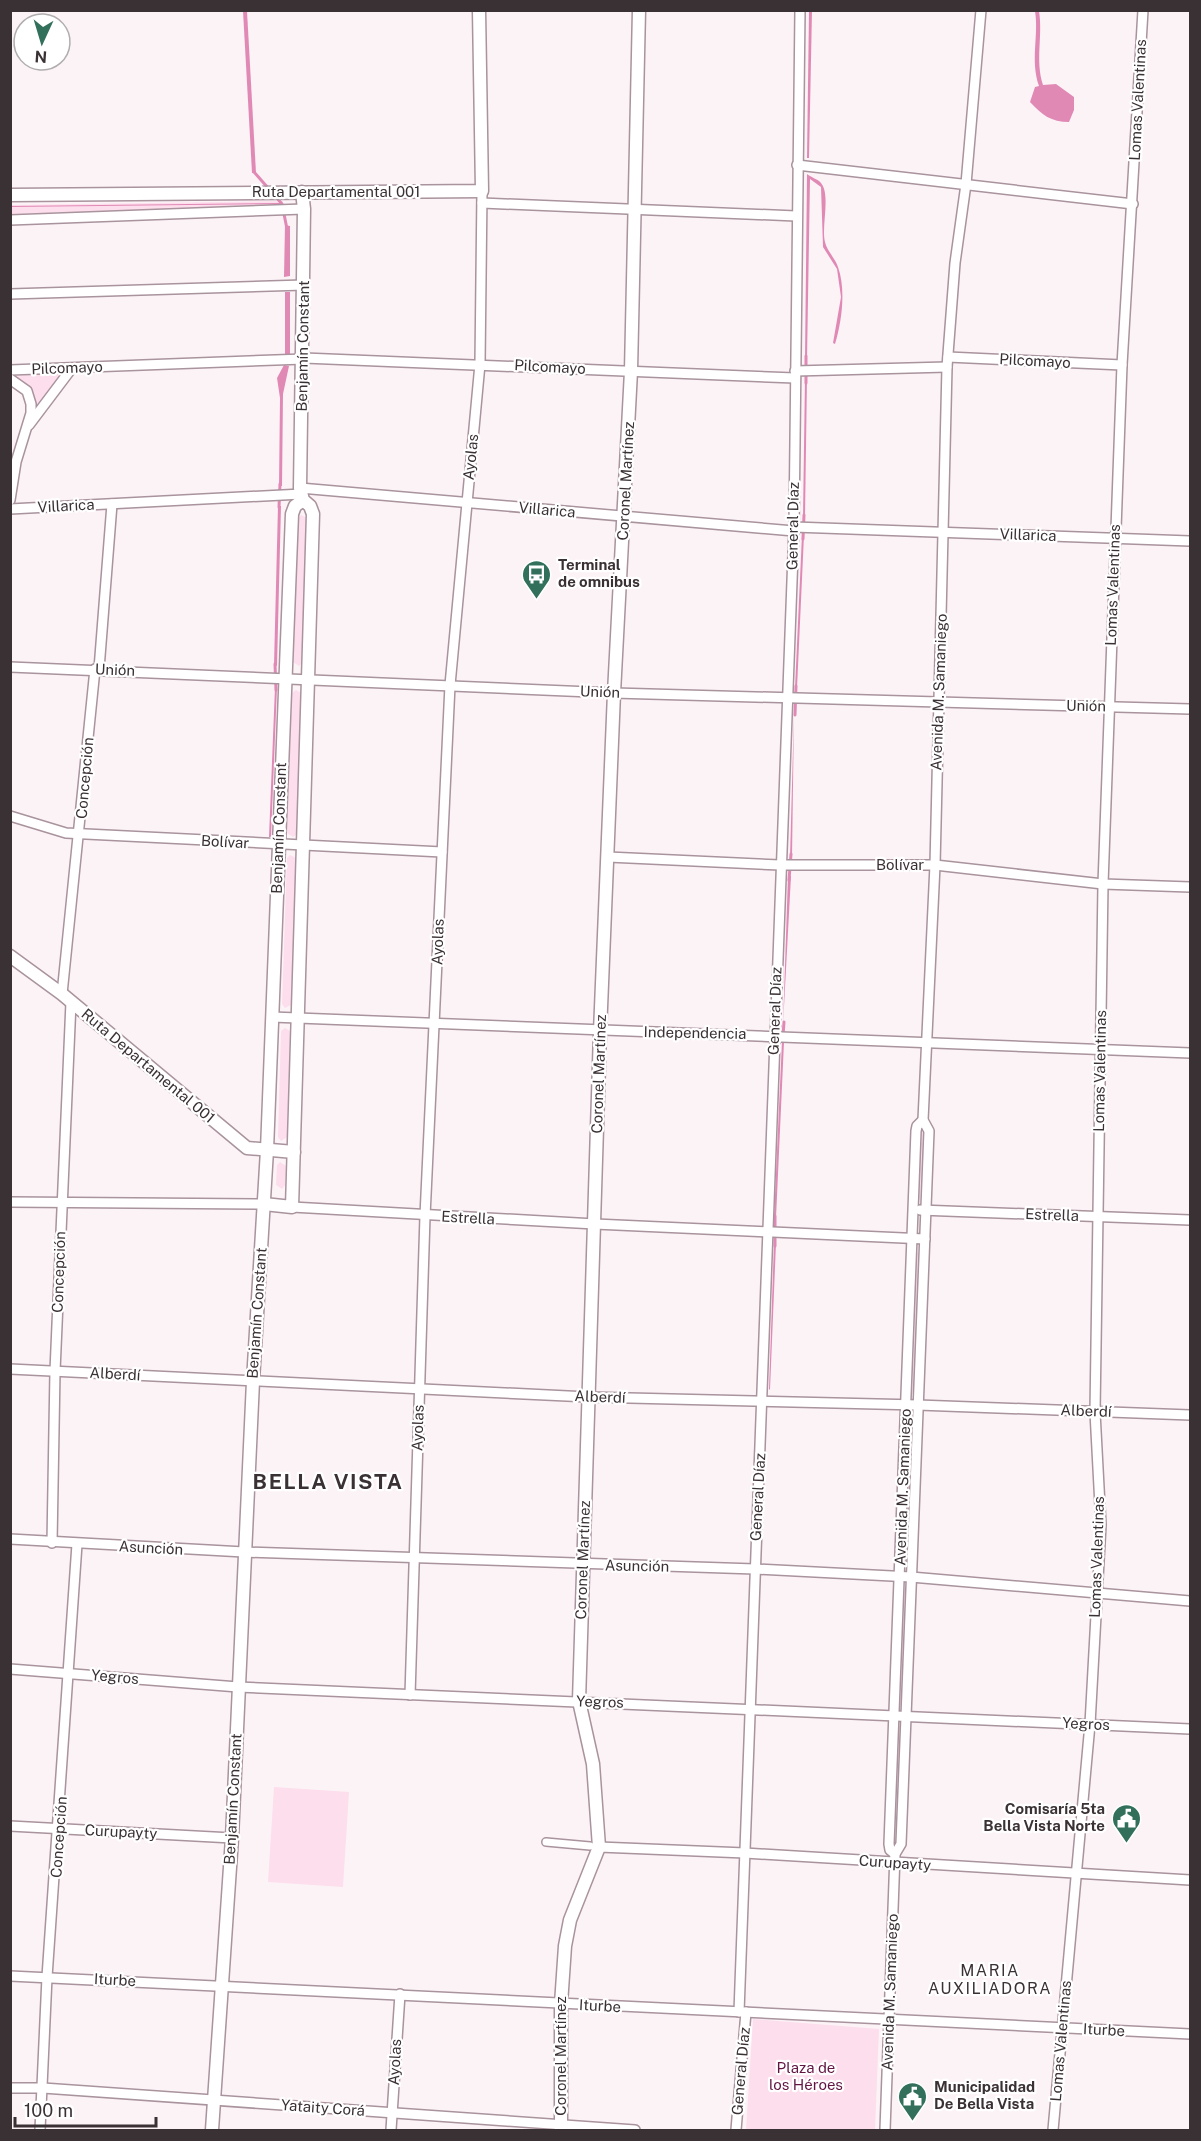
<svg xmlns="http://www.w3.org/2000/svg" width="1201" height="2141" font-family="'Public Sans',sans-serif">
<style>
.green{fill:#fddeec}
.water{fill:#e189b5}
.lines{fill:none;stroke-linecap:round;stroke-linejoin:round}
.stream{stroke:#e189b5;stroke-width:3}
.pedestrian-casing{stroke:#a9939d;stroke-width:10}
.minor-casing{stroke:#a9939d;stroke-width:12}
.tertiary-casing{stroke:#a9939d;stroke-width:15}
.pedestrian{stroke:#fff;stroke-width:7}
.minor{stroke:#fff;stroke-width:9}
.tertiary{stroke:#fff;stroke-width:12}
.labels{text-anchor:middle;stroke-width:4.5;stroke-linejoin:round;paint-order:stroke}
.street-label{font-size:15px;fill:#3a3135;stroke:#fff}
.poi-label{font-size:15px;font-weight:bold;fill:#3a3135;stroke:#fff;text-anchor:start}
.park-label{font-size:15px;fill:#621543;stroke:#fff}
.neighbourhood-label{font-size:16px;letter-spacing:1.5px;fill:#3a3135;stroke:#fff}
.district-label{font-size:21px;font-weight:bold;letter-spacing:1.5px;fill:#3a3135;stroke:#fff}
</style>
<rect width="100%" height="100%" fill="#fcf3f7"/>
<g class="green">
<polygon points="283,201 282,206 11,214 10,205"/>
<path d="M60 373 62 374 34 413C39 393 28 385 14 376Z"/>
<polygon points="301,515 307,518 302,663 299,666 293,662 298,518"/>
<polygon points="296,690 301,693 297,834 293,837 287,833 292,693"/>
<polygon points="290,855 296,858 291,1005 285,1008 282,1004 287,858"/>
<polygon points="285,1028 290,1031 287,1137 281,1141 278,1137 281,1031"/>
<polygon points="922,1130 925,1133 920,1200 917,1198"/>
<polygon points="280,1162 286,1166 285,1185 282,1189 276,1185 277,1165"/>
<polygon points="917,1252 920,1254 915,1392 912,1394"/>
<polygon points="909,1420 913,1421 906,1563 904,1563"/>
<polygon points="904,1588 907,1590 902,1705 899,1706"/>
<polygon points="899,1725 901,1727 895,1843 893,1843"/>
<polygon points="274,1787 349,1792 343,1887 268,1882"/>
<polygon points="753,2019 879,2029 875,2130 746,2130"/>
</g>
<g class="water">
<polygon points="243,11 247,11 256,173 252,173"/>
<polygon points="812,11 809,158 807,158 809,11"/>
<path d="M1035 11H1039C1043 36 1035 60 1043 85L1056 84 1074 97V110L1069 122C1051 122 1042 115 1030 102L1035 87 1039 86C1030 60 1039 36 1035 11Z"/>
<path d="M807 174C810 177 818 179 821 183 831 195 821 227 825 242 827 251 835 258 838 267 846 289 842 321 835 344L833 343 841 297 837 269 823 247 821 187 810 179 807 360H805Z"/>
<polygon points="283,203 283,204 10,207 11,206"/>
<polygon points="285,225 290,226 290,276 284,277"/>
<rect x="285" y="292" width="5" height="63"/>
<polygon points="284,365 289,366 283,394 282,486 279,486 280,398 277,378"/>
<polygon points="805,378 807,378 805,517 803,517"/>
<polygon points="278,506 281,506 277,666 274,665"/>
<polygon points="802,535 804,535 797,688 795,688"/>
<polygon points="275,687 277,687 271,837 269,837"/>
<polygon points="794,712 792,858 790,858"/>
<polygon points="788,876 791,876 783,1025"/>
<polygon points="782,1041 784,1042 776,1218 774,1218"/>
<polygon points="774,1243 776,1243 770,1390 769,1389"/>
</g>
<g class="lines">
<g class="stream">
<polyline points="254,172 269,189"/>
<polyline points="276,197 282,204 287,229"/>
<polyline points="806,356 806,383"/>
<polyline points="279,507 280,484"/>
<polyline points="803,539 804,515"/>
<polyline points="275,664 276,690"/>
<polyline points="795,715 796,686"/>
<polyline points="789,880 791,854"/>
<polyline points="783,1036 784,1022"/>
<polyline points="775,1246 775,1216"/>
</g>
<defs>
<polyline id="pedestrian" points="546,1842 590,1846"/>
<g id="minor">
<polyline points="797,165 1133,204"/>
<polyline points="482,203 796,216"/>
<polyline points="10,220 304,209"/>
<polyline points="10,294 304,285"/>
<polyline points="948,357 1122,365"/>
<polyline points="304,358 795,378"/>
<polyline points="10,370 304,359"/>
<polyline points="795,371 947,367"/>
<polyline points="10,379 27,391 31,404 31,413 16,462 10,500"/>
<polyline points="29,425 72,368"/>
<polyline points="300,488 794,531"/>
<polyline points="10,509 302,494"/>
<polyline points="794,527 1190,541"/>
<polyline points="10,667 614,693 1190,709"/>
<polyline points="99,669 112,504"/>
<polyline points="10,816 66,833 442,852"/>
<polyline points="608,857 780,865 935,865 1103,884 1190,887"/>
<polyline points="62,994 95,669"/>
<polyline points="272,1017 1190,1053"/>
<polyline points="10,1202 264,1204"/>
<polyline points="292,1207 595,1224 925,1239"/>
<polyline points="920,1210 1190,1220"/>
<polyline points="10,1369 588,1397 918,1405 1190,1415"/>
<polyline points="10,1539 244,1552 755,1569 911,1577 1190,1601"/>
<polyline points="52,1543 55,1371 71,1002"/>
<polyline points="10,1669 238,1687 1190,1729"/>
<polyline points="410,1695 425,1216 450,685 480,364 482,191"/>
<polyline points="10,1826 232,1838"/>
<polyline points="599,1847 745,1853 1190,1880"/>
<polyline points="895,1854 890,1850 889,1844 913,1210 916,1131 917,1126 923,1120"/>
<polyline points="10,1976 1190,2034"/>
<polyline points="739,2012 794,527 800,10"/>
<polyline points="10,2088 43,2088 635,2130"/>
<polyline points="40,2130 47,1977 77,1544"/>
<polyline points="391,2130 400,1994"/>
<polyline points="736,2130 746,2012"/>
<polyline points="885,2130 895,1854 901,1844 929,1131 923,1120 935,865 947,367 955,263 966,184 981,10"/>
<polyline points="1053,2130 1090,1724 1101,1525 1095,1412 1103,884 1122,365 1143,10"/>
</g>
<g id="tertiary">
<polyline points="10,195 482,191 479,10"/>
<polyline points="10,956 62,994 247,1148 294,1152"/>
<polyline points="264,1204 292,1207 313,514 310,506 303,500 300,488 304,209 302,192"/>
<polyline points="212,2130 232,1838 253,1381 267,1150 292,514 295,506 303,500"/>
<polyline points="561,2130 561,2004 565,1946 570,1920 599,1847 593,1764 579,1701 600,1032 614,693 631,371 639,10"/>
</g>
</defs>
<use href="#pedestrian" class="pedestrian-casing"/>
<use href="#minor" class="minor-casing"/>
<use href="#tertiary" class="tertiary-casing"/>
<use href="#pedestrian" class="pedestrian"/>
<use href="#minor" class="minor"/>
<use href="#tertiary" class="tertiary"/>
</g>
<defs>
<symbol id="bus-pin" viewBox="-11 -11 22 30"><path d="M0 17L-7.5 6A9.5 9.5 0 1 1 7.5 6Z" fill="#33705b" stroke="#fff"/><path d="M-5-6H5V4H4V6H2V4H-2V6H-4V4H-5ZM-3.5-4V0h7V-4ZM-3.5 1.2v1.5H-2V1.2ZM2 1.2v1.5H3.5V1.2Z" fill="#fff"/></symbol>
<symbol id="civic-pin" viewBox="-11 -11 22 30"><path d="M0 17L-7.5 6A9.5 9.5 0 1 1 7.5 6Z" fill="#33705b" stroke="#fff"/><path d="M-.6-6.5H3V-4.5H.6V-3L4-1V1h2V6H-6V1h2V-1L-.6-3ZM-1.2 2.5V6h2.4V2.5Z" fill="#fff"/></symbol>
</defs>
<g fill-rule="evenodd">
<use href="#bus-pin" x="520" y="558" width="33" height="45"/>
<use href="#civic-pin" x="1110" y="1802" width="33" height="45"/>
<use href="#civic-pin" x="896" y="2080" width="33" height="45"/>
</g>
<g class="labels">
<g class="street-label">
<text transform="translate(1138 100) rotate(-87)" y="5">Lomas Valentinas</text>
<text x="336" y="197">Ruta Departamental 001</text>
<text transform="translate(303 346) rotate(-89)" y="5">Benjamín Constant</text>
<text transform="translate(1035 361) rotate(3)" y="5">Pilcomayo</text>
<text transform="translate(550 367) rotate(3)" y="5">Pilcomayo</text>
<text transform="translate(67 368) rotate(-2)" y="5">Pilcomayo</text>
<text transform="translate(471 457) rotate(-84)" y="5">Ayolas</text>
<text transform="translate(626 481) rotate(-87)" y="5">Coronel Martínez</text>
<text transform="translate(66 506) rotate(-3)" y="5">Villarica</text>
<text transform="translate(547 510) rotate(5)" y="5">Villarica</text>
<text transform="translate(793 526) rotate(-89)" y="5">General Díaz</text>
<text transform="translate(1028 535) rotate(2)" y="5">Villarica</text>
<text transform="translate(1113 585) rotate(-88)" y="5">Lomas Valentinas</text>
<text transform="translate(115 670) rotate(2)" y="5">Unión</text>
<text transform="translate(600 692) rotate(2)" y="5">Unión</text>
<text transform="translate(939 692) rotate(-88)" y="5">Avenida M. Samaniego</text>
<text transform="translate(1086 706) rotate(1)" y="5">Unión</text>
<text transform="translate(85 778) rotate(-85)" y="5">Concepción</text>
<text transform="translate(279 828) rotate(-88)" y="5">Benjamín Constant</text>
<text transform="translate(225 842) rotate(3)" y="5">Bolívar</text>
<text x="900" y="870">Bolívar</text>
<text transform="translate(438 942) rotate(-88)" y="5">Ayolas</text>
<text transform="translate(775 1011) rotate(-88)" y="5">General Díaz</text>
<text transform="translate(695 1033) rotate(1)" y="5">Independencia</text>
<text transform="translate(148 1066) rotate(40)" y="5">Ruta Departamental 001</text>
<text transform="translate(1100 1071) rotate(-89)" y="5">Lomas Valentinas</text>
<text transform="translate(599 1074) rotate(-88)" y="5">Coronel Martínez</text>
<text transform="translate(1052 1215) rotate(2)" y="5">Estrella</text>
<text transform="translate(468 1218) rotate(3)" y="5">Estrella</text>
<text transform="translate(59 1272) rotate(-88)" y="5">Concepción</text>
<text transform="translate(257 1313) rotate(-86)" y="5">Benjamín Constant</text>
<text transform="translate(115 1374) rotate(3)" y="5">Alberdí</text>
<text transform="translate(600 1397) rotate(2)" y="5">Alberdí</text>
<text transform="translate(1086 1411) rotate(2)" y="5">Alberdí</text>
<text transform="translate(418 1428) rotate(-88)" y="5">Ayolas</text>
<text transform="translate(903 1487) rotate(-88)" y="5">Avenida M. Samaniego</text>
<text transform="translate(758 1497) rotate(-87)" y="5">General Díaz</text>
<text transform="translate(151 1548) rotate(3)" y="5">Asunción</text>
<text transform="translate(1097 1557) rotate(-88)" y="5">Lomas Valentinas</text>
<text transform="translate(583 1560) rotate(-88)" y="5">Coronel Martínez</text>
<text transform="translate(637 1566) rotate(1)" y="5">Asunción</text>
<text transform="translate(115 1677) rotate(5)" y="5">Yegros</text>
<text transform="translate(600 1702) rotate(2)" y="5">Yegros</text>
<text transform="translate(1086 1724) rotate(3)" y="5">Yegros</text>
<text transform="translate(233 1799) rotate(-87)" y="5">Benjamín Constant</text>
<text transform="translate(121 1832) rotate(3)" y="5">Curupayty</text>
<text transform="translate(59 1837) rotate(-86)" y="5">Concepción</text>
<text transform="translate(895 1863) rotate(4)" y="5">Curupayty</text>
<text transform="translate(115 1980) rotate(3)" y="5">Iturbe</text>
<text transform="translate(890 1992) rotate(-88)" y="5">Avenida M. Samaniego</text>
<text transform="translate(600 2006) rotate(3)" y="5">Iturbe</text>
<text transform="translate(1104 2030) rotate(3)" y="5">Iturbe</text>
<text transform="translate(1061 2041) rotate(-85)" y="5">Lomas Valentinas</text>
<text transform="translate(561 2056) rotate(-90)" y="5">Coronel Martínez</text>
<text transform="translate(395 2062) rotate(-87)" y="5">Ayolas</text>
<text transform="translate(741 2071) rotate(-85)" y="5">General Díaz</text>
<text transform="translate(323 2108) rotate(4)" y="5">Yataity Corá</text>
</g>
<g class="poi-label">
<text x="558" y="570">Terminal<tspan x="558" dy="17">de omnibus</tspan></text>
<text x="1105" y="1814" text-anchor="end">Comisaría 5ta<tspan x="1105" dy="17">Bella Vista Norte</tspan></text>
<text x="934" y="2092">Municipalidad<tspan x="934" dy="17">De Bella Vista</tspan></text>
</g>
<g class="park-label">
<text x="806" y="2073">Plaza de<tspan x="806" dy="17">los Héroes</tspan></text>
</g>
<g class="neighbourhood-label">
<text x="990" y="1976">MARIA<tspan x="990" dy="18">AUXILIADORA</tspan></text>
</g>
<g class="district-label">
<text x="328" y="1489">BELLA VISTA</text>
</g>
</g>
<rect width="1201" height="2141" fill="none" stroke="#3a3135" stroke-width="24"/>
<g transform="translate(42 42) rotate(184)"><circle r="28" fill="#ffffff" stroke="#b0adae" stroke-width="1.5"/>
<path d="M0-4.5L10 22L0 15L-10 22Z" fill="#33705b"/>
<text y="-9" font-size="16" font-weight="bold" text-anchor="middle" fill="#3a3135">N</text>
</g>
<path d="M15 2117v9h141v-9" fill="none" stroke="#3a3135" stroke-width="3"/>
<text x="24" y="2117" font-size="18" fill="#3a3135" stroke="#ffffff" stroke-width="4.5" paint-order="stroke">100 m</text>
</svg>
